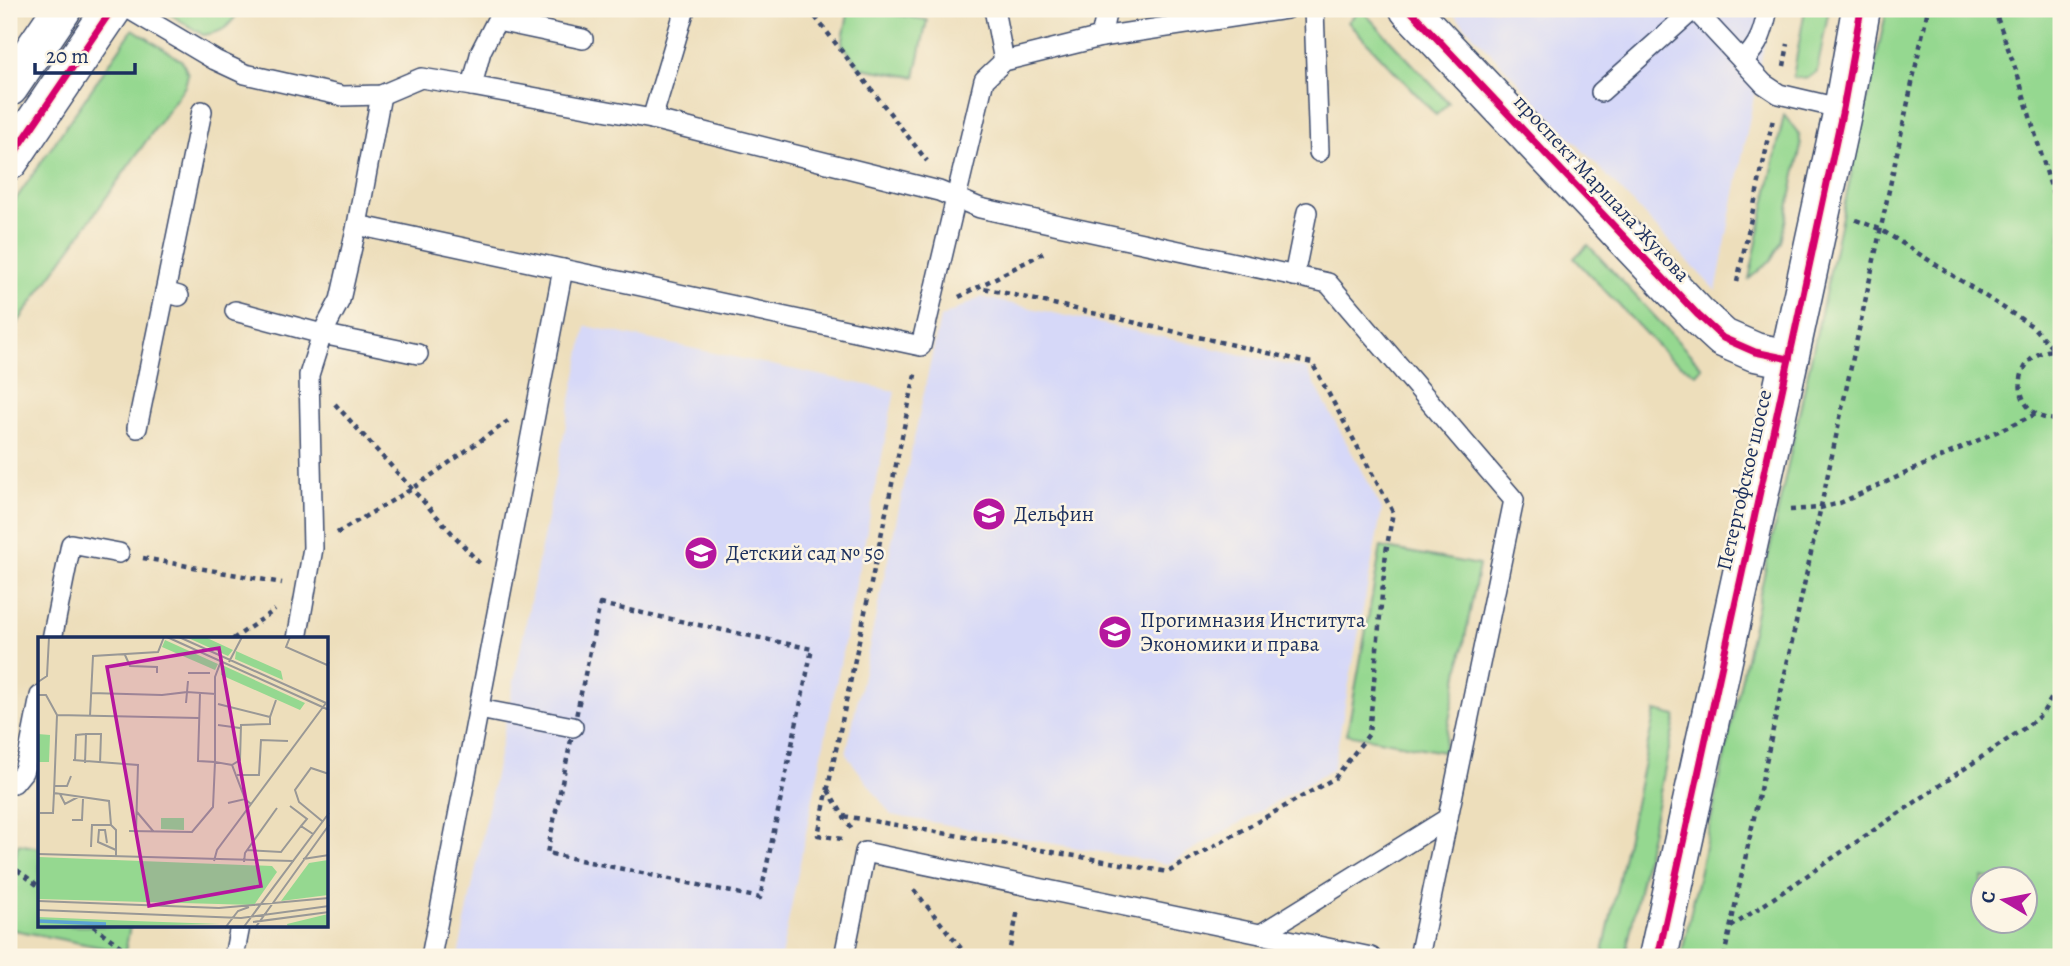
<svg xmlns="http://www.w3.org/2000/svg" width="2070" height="966" font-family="Alegreya,serif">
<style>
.built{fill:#d6d8f8}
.green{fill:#95d890;stroke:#588477;stroke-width:2;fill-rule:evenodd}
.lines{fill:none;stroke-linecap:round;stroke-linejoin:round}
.lane-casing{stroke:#3a496c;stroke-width:22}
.street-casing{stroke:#3a496c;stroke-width:41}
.secondary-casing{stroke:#3a496c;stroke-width:41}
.path{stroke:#3a496c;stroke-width:4.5;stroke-dasharray:5 5;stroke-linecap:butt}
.lane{stroke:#fff;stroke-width:19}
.street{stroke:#fff;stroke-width:38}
.secondary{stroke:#fff;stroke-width:38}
.cycleway-casing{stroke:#fcf5e5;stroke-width:11}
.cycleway{stroke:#d6006c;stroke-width:7}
.labels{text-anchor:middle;stroke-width:5;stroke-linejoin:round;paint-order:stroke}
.street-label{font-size:21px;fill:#1b2f5e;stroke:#fcf5e5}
.poi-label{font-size:21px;fill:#1b2f5e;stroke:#fcf5e5;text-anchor:start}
.inset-river{fill:none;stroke:#5ca4d3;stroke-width:3.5}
.inset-road{fill:none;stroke:#999896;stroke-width:2}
.view{fill:#b5179e;fill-opacity:0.15;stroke:#b5179e;stroke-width:3.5}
.inset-edge{fill:none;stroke:#1b2f5e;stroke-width:3.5}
</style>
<rect width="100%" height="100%" fill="#fcf5e5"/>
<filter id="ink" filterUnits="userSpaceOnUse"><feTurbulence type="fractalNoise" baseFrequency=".0143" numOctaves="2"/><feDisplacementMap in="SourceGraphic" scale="14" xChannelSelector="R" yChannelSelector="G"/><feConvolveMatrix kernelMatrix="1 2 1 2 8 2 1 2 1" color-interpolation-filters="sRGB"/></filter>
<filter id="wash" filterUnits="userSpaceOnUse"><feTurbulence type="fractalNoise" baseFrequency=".00686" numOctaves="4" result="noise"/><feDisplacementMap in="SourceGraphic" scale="28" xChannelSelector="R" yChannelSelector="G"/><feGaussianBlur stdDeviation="1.57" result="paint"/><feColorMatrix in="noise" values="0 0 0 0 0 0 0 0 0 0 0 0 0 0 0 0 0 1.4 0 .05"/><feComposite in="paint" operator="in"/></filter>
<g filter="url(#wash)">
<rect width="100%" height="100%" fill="#eddebb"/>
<g class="built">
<polygon points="1449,9 1771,9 1716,291"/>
<polygon points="981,297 1307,369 1382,509 1333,769 1168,864 891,815 846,754 940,318"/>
<polygon points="586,326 895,391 781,957 458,957"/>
</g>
<g class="green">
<path d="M162 9H241C228 27 225 32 203 35Z"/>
<polygon points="849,9 868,9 927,20 915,77 861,68 842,44"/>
<polygon points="1361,9 1449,103 1436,115 1348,22"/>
<path d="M1805 9H1829L1817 71C1809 79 1803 79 1793 77Z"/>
<path d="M1887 9H2061V911L2051 957H1681ZM1982 878H2024V920H1982Z"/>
<polygon points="133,29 182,61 188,74 185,86 9,335 9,209"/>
<polygon points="1784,115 1799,134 1801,146 1781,242 1772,259 1749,279"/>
<polygon points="1588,245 1702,367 1696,374 1668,357 1574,258"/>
<polygon points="1381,547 1479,565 1443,752 1347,734"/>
<polygon points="1655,711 1676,716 1625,957 1602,957"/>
<polygon points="18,844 40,848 40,926 130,926 125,952 9,929 9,890"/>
</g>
</g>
<g filter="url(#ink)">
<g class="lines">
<defs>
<g id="lane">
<polyline points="129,9 215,60 245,74 343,96 381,95 421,78 472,86 652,119 939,191 956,198 984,80 1004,61 1101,37 1286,9"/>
<polyline points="994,9 1004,61"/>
<polyline points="1314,9 1319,152"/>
<polyline points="1694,9 1764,84 1779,94 1843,109"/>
<polyline points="497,21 583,39"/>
<polyline points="1101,37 1107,9"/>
<path d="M1743 61C1760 44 1763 32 1768 9"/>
<polyline points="472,86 481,51 502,10"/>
<polyline points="1601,92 1694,9"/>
<polyline points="381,95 357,225 340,300 322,334 418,354"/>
<polyline points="652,119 685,9"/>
<polyline points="357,225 921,346 956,198 980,208 1328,283 1514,500 1419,957"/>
<polyline points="1294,276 1307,212"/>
<polyline points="165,292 202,111"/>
<polyline points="235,311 322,334 309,375 313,548 297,639"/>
<polyline points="137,428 165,292 179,296"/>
<polyline points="52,639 71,544 119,553"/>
<polyline points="479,709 573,727"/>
<polyline points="9,784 14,783 23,772 28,757 40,696"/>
<polyline points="1261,934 1448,818"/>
<polyline points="234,957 240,926"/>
<polyline points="431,957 563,269"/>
<polyline points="844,957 865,852 1371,957"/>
</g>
<polyline id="street" points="1409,9 1698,315 1723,338 1755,352 1789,359"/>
<g id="secondary">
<polyline points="9,87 62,9"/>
<polyline points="9,161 112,9"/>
<polyline points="1658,957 1789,359 1843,109 1861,9"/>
</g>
</defs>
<use href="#lane" class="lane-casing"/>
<use href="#street" class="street-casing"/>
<use href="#secondary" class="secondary-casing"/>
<g class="path">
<polyline points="809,9 927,161"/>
<polyline points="1994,9 2018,76 2061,221"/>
<polyline points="1784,66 1788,44"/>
<polyline points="1856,220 1880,229 2032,326 2053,349"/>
<polyline points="1737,282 1773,119"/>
<polyline points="959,297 1047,251"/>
<path d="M2061 350C2008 346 2006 422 2061 420"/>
<polyline points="335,404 480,564"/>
<polyline points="1790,510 1820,508 1840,503 2036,414"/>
<polyline points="337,533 412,489 508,421"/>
<polyline points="143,558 282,583"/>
<polygon points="600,604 812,649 760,898 547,853"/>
<polyline points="233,639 275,610"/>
<polyline points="828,790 852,830"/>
<polyline points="844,816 1168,872 1335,778 1369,734 1386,552 1393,512 1312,363 979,287"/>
<polyline points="842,839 818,835 916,370"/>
<polyline points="9,864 40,887"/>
<polyline points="914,890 968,957"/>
<polyline points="93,926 135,957"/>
<polyline points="1731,927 2026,727 2042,714 2061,682"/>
<polyline points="1008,957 1018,910"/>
<polyline points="1724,957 1928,9"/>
</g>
<use href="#lane" class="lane"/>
<use href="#street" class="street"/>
<use href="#secondary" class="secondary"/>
<defs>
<g id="cycleway">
<polyline points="1409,9 1698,315 1723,338 1755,352 1789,359"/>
<polyline points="9,161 112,9"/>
<polyline points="1658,957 1789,359 1843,109 1861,9"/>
</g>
</defs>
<use href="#cycleway" class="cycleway-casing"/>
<use href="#cycleway" class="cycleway"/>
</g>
</g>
<defs>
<symbol id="school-disc" viewBox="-11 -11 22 22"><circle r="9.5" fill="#b5179e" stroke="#fcf5e5"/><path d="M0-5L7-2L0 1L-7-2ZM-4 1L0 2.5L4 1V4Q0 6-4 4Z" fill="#fff"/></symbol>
</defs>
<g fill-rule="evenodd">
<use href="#school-disc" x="970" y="495" width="38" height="38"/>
<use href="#school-disc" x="682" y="534" width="38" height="38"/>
<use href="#school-disc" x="1096" y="613" width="38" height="38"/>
</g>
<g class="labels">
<g class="street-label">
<text transform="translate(1602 188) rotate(47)" y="7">проспект Маршала Жукова</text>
<text transform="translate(1744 480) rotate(-77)" y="7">Петергофское шоссе</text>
</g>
<g class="poi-label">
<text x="1014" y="521">Дельфин</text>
<text x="726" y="560">Детский сад № 50</text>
<text x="1140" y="627">Прогимназия Института<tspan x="1140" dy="24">Экономики и права</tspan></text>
</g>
</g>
<g transform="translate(38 637)">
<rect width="290" height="290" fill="#eddebb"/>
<path d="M148 0H167L195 13 190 19ZM127 3 180 27 177 33 124 10ZM198 14 243 34 245 43 197 22ZM184 28 267 66 262 73 183 38ZM0 97 12 98 11 125H0ZM123 181H146V193L123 192ZM0 220 234 229 239 235 216 268 0 262ZM290 223V258L243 264 271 226ZM290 277V290H250L249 287ZM0 280 96 284 182 287 0 291Z" fill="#95d890"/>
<path class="inset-river" d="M0 284 68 287"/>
<path class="inset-road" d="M129 0 291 73M141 0 288 66M252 0 248 10 289 28 291 25M87 18 92 29 119 30V36M183 24 177 40V125L194 128 207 162M191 25 204 0M150 36H172M0 45 9 39 11 0M53 56 124 58 149 55 150 44M0 58H8L19 78 16 156 71 164 73 188 78 193V220M148 66 149 55 178 57M180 67 232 80 238 63M19 78 161 81M52 79 55 19 120 15 126 0M180 88 202 91M35 123 100 128 98 194M37 123 38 98 48 97M47 126 48 97H63L62 127M194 128 202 123 203 88 232 87V80M199 138H221L223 103 250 104M16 149H29L33 139M22 157 27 167 40 160M190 166 207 162 213 167M252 169 269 182 263 189 275 197M99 175 115 194M2 176H15L16 156M34 183H44L45 162M284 184 261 165 257 153 273 131 291 137M91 194 154 195 175 170 177 125 160 124 162 56M69 206 67 193H61L60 205 78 213M53 210 54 188H73M209 213 243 215 263 189M0 217 256 224M265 222 291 218M176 224 179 213 288 66M206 225 207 216 239 171M0 264 181 271 291 261M0 273 203 281 291 269M215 285 291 275M187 291 200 274 211 270M205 291 291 176M217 291 291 188"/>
<path class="view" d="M181 11 223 249 111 269 69 30Z"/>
<rect width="290" height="290" class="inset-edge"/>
</g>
<rect width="2070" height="966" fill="none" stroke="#fcf5e5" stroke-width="35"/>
<g transform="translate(2004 900) rotate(280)"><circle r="33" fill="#fcf5e5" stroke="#a2a6af" stroke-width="2"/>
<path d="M0-5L12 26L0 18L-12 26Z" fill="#b5179e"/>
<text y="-10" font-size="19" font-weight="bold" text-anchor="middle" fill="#1b2f5e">С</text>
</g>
<path d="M35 63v10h100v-10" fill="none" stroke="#1b2f5e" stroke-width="3.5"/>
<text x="46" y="63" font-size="21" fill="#1b2f5e" stroke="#fcf5e5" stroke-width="5" paint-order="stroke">20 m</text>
</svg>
